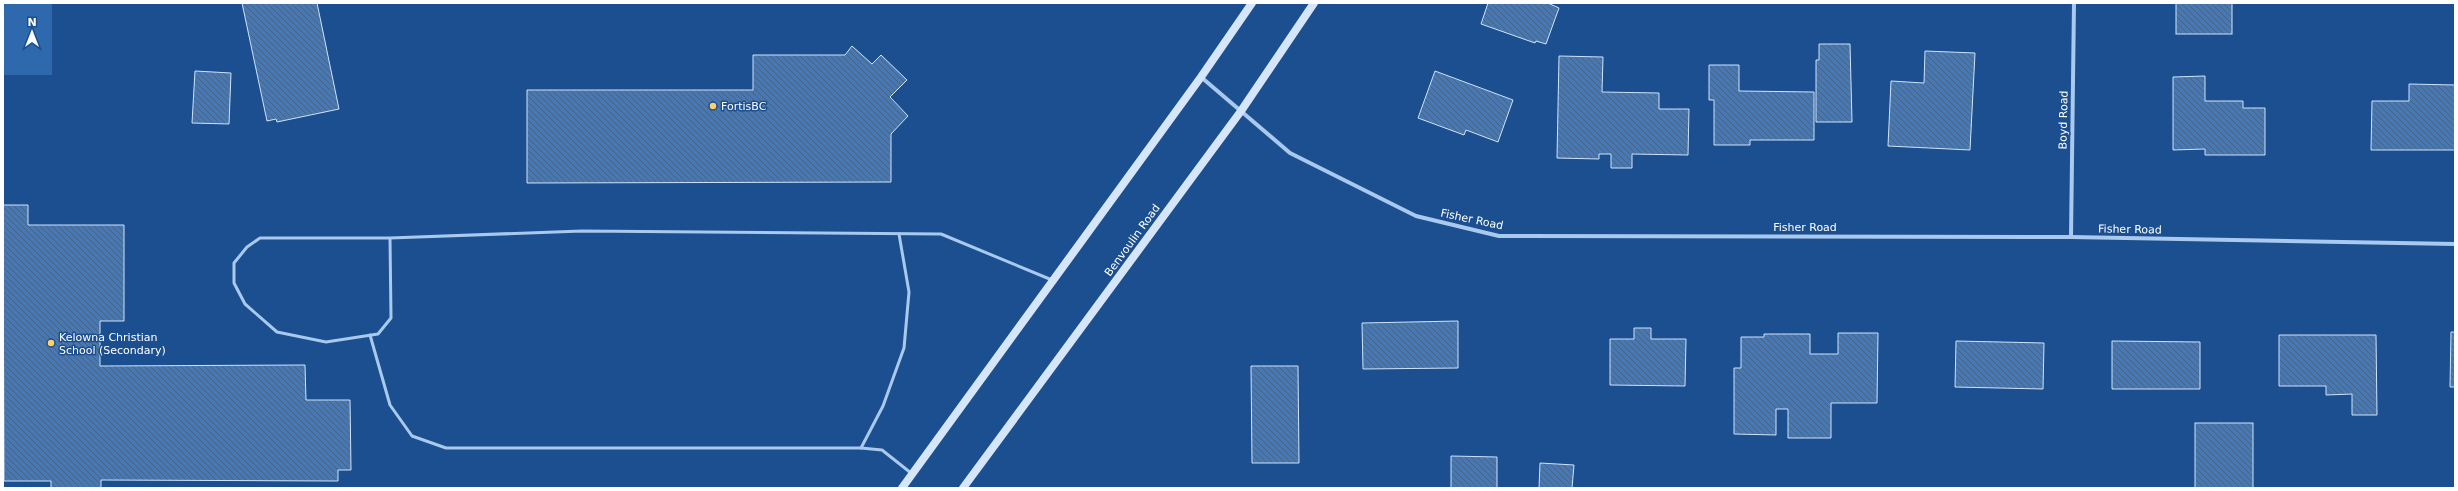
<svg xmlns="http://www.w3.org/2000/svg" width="2458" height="491" font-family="'DejaVu Sans',sans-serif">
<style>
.garden{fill:#2e69ad}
.building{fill:url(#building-back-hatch);stroke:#cfe3fa}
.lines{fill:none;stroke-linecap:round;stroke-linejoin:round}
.service{stroke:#a9c9ee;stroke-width:3}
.minor{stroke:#a9c9ee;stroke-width:4}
.secondary{stroke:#d6e6fa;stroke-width:8}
.poi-dot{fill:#ffd166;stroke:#1b4f8f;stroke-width:1.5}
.labels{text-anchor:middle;stroke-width:3;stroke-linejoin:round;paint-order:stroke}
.poi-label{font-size:11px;fill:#fff;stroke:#1b4f8f;text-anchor:start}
.street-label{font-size:11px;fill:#fff;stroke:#1b4f8f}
</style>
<defs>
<pattern id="building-back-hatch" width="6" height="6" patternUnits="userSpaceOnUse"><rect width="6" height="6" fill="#4478b7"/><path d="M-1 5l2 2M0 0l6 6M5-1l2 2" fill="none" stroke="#486282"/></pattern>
</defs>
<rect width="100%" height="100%" fill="#1b4f8f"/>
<rect class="garden" x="3" y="3" width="49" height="72"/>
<g class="building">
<polygon points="242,3 317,3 339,109 277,122 276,119 267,121"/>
<polygon points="1488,3 1548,3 1559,8 1546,44 1536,41 1535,43 1481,24"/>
<rect x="2176" y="3" width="56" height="31"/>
<polygon points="1819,44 1850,44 1852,122 1816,122 1816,60 1819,60"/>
<polygon points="852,46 872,64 881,55 907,80 890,97 908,116 891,134 891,182 527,183 527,90 753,90 753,55 845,55"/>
<polygon points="1925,51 1975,53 1970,150 1888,146 1891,81 1924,83"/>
<polygon points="1559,56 1603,57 1602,92 1659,93 1659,109 1689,109 1688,155 1632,154 1632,168 1611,168 1611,154 1599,154 1599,159 1557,158"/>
<polygon points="1709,65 1739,65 1739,91 1814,92 1814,140 1750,140 1750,145 1714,145 1714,100 1709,100"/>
<polygon points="195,71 231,73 229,124 192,123"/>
<polygon points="1435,71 1513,100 1498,142 1466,130 1464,135 1418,118"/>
<polygon points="2205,76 2205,101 2243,101 2243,108 2265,108 2265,155 2205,155 2205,149 2173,150 2173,77"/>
<polygon points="2409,84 2455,85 2455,150 2371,150 2372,101 2409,101"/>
<polygon points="3,205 28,205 28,225 124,225 124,321 100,321 100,366 305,365 306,400 350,400 351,470 338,470 338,481 101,480 101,488 51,488 51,481 4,481"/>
<polygon points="1458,321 1458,368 1363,369 1362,323"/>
<polygon points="1634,328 1651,328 1651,339 1686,339 1685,386 1610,385 1610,339 1634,339"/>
<polygon points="2451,332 2455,332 2455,387 2450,387"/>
<polygon points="1838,333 1878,333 1877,403 1831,403 1831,438 1788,438 1788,409 1776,409 1776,435 1734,434 1734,368 1741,368 1741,337 1764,337 1764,334 1810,334 1810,354 1838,354"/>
<polygon points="2279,335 2376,335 2377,415 2352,415 2352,394 2326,395 2326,386 2279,386"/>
<polygon points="1956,341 2044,343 2043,389 1955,387"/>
<polygon points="2112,341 2200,342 2200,389 2112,389"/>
<polygon points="1251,366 1298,366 1299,463 1252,463"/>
<rect x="2195" y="423" width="58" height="65"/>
<polygon points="1451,456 1497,457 1497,488 1451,488"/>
<polygon points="1540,463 1574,465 1572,488 1539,488"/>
</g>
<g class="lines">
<g class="service">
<polyline points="390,238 391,318 378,334 326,342 277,332 245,304 234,283 234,263 247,247 260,238 390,238 582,231 941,234 1052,280"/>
<polyline points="370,335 390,405 412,436 446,448 861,448 882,450 911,473"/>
<polyline points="861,448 883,406 904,348 909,292 899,234"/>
</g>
<g class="minor">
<polyline points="1201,77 1290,153 1416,216 1499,236 2071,237 2455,244"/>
<polyline points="2071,237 2074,3"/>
</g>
<g class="secondary">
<polyline points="902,488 1201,77 1252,3"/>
<polyline points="963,488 1241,111 1314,3"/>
</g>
</g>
<g class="poi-dot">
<circle cx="713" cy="106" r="4"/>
<circle cx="51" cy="343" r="4"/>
</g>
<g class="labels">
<g class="poi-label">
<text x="721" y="110">FortisBC</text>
<text x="59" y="341">Kelowna Christian<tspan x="59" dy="13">School (Secondary)</tspan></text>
</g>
<g class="street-label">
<text transform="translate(2063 120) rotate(-89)" y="4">Boyd Road</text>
<text transform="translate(1472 219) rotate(12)" y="4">Fisher Road</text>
<text x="1805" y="231">Fisher Road</text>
<text transform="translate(2130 229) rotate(1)" y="4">Fisher Road</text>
<text transform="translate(1132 240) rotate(-54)" y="4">Benvoulin Road</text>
</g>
</g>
<rect width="2458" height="491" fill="none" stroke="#ffffff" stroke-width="8"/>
<g transform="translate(32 32)" stroke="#1b4f8f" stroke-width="3" paint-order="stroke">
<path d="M0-3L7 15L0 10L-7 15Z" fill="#ffffff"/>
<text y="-6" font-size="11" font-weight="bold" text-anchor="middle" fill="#ffffff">N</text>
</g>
</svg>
